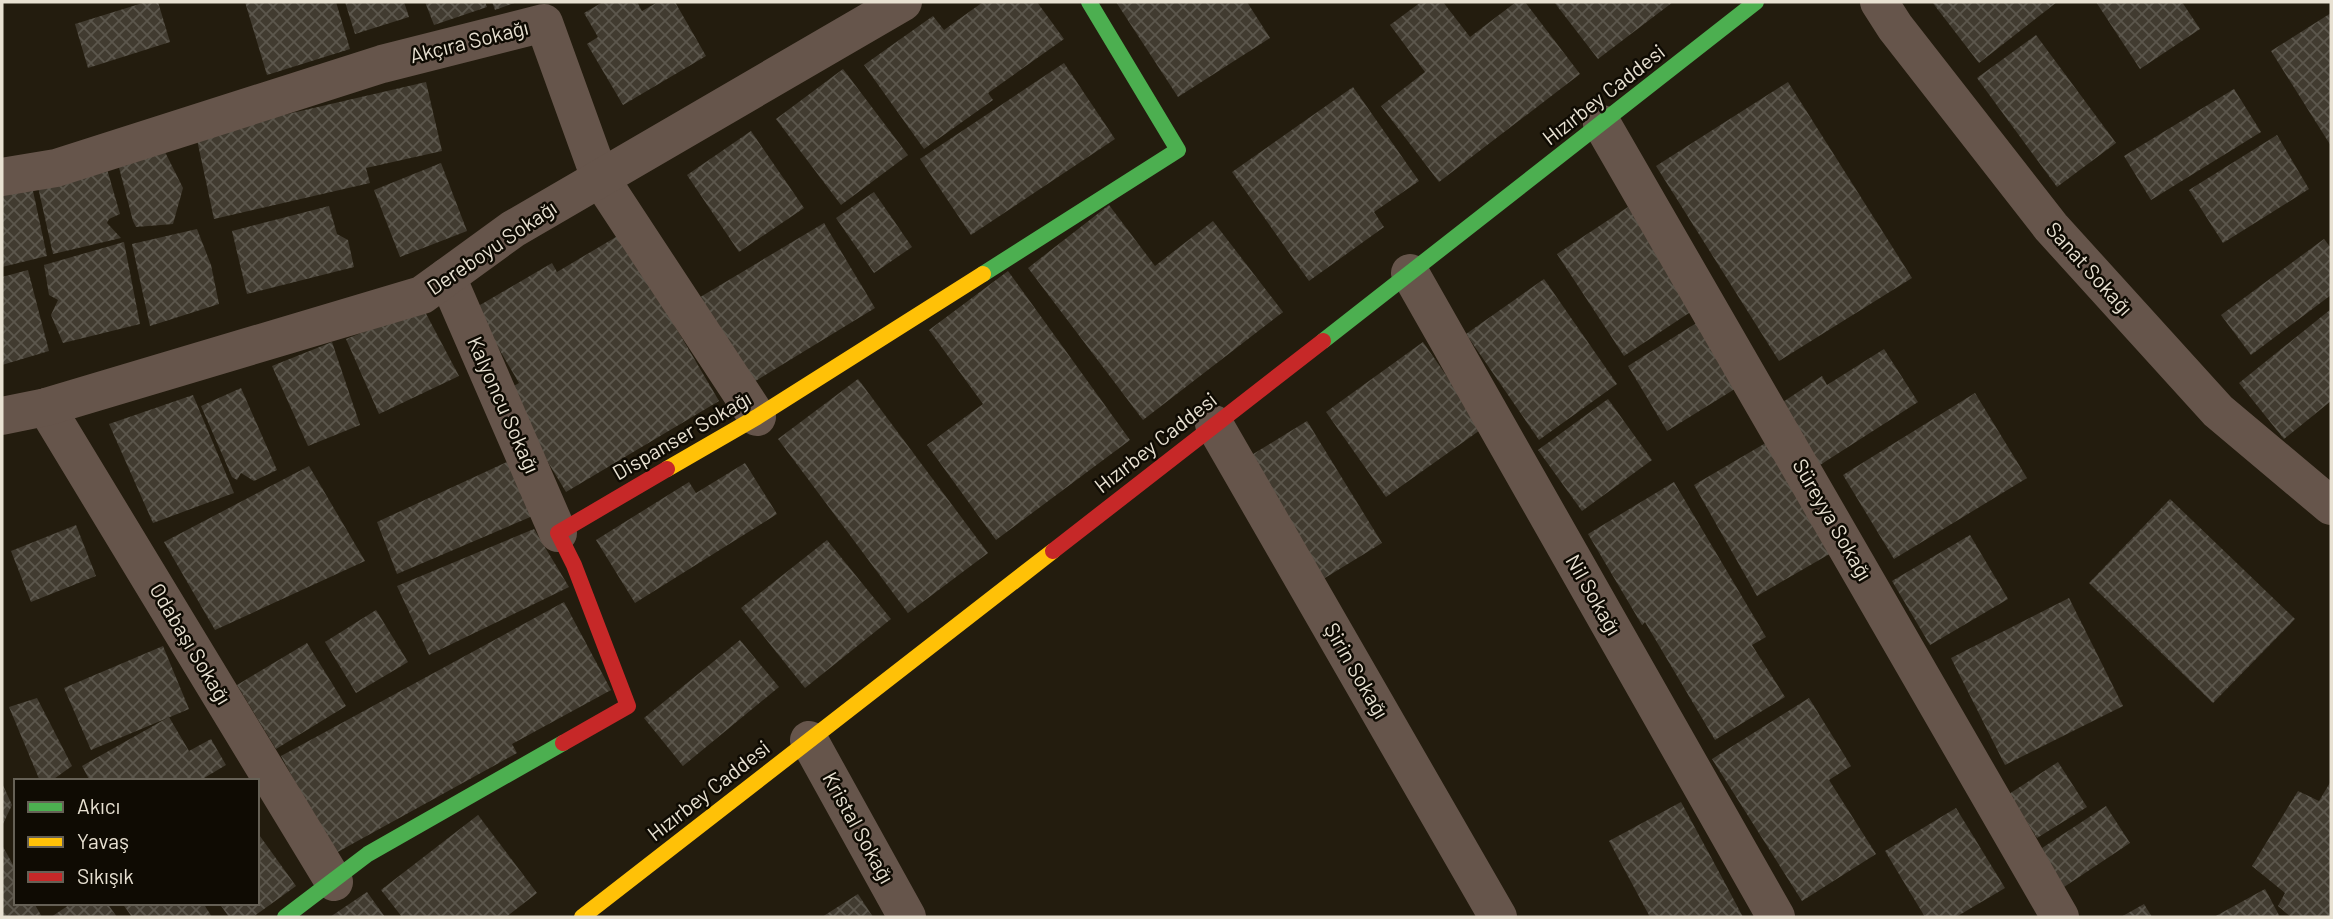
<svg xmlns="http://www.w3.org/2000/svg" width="2333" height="919" font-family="Barlow,sans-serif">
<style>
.building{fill:url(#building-cross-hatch)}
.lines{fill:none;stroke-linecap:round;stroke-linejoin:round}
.street{stroke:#66554b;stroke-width:38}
.fast{stroke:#4caf50;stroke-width:16}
.slow{stroke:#ffc107;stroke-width:16}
.jam{stroke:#c62828;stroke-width:16}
.labels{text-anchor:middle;stroke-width:5;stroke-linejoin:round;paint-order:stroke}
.street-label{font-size:21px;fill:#e8e1d2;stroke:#0f0b03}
</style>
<defs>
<pattern id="building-cross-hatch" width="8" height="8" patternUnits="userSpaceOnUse" patternTransform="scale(1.75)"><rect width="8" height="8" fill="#413b30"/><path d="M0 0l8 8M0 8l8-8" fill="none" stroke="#5c574d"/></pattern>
</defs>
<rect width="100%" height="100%" fill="#231c0e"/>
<g class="building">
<polygon points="146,2 158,2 170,42 88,68 75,24"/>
<polygon points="245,2 336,2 350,49 267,75"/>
<polygon points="345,2 404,2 409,17 355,34"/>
<polygon points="425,2 485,2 487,7 434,25"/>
<polygon points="492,2 517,2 495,10"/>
<polygon points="603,2 637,2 642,11 658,2 675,2 706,56 623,105 587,44 598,37 584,13"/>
<polygon points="983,2 1037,2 1064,39 988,93 993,100 924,149 864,65 933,16 944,30"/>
<polygon points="1116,2 1247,2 1270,38 1178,97"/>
<polygon points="1421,2 1443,2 1470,37 1516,2 1525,2 1580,74 1439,182 1381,106 1425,72 1390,25"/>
<polygon points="1554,2 1673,2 1598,59"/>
<polygon points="1932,2 2057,2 1979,63"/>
<polygon points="2096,2 2182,2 2200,29 2140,69"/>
<polygon points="2331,13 2331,146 2271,51"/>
<polygon points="2036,35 2116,143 2057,187 1977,78"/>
<polygon points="1064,63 1115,139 971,235 920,159"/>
<polygon points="843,69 908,155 841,205 776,119"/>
<polygon points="426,82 442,151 366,168 370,183 214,219 196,135"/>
<polygon points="1788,82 1912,278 1779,361 1656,166"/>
<polygon points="1353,87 1419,181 1374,212 1384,227 1309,281 1232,172"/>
<polygon points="2234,89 2261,132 2151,200 2124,156"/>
<polygon points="751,131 804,208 739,252 687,175"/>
<polygon points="2277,135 2309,189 2223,243 2189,190"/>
<polygon points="163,148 183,188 173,224 136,227 133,221 117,160"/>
<polygon points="105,162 120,214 109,219 107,223 121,238 53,254 36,178"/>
<polygon points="441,163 467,231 400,257 374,190"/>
<polygon points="30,177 47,256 2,267 2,182"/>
<polygon points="874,192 912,247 874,273 836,218"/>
<polygon points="1109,205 1155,266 1213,221 1283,312 1143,420 1028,268"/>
<polygon points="329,206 337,234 348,240 354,267 247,294 232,231"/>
<polygon points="1628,207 1695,309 1624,356 1557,254"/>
<polygon points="824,223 875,308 749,385 697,299"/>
<polygon points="197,229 211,265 219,304 150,326 132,244"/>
<polygon points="621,234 719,401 566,492 505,391 519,383 475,308 552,263 557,272"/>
<polygon points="2324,239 2331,248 2331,295 2251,355 2221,315"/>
<polygon points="124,242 140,324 63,343 51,315 58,300 49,295 44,265"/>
<polygon points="28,270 49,351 2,365 2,277"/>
<polygon points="1008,271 1130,440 996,540 927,445 983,404 929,330"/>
<polygon points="1544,279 1617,384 1539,440 1466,334"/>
<polygon points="423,308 459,376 379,414 346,339"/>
<polygon points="2331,309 2331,401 2284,439 2239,383"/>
<polygon points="1698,322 1738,387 1667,431 1628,366"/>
<polygon points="332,342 360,425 308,446 272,366"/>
<polygon points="1423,342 1483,428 1386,497 1326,412"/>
<polygon points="1884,349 1918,402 1820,465 1780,404 1822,376 1827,385"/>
<polygon points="858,379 988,553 908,613 778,439"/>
<polygon points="241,388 277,470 254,481 241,473 237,480 232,477 201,406"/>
<polygon points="1975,393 2027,478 1894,559 1843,475"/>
<polygon points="193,395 234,493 153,523 109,424"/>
<polygon points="1608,399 1652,460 1582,511 1538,450"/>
<polygon points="1307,421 1382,543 1320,581 1245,459"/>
<polygon points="1769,441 1833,552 1757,596 1694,485"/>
<polygon points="509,461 535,515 397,574 377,522"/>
<polygon points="745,463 777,514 635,603 596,540 689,482 696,493"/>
<polygon points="309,466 365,561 215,630 164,542"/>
<polygon points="1674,482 1766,637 1752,645 1785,697 1715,740 1645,622 1642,625 1588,534"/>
<polygon points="2170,499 2295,619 2213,703 2089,583"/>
<polygon points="76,525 96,576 31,602 11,551"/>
<polygon points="534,529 569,587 429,655 397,586"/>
<polygon points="1970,535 2008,599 1930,645 1892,581"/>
<polygon points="827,540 891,619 805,688 741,608"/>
<polygon points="2069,598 2123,706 2005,765 1951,658"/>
<polygon points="564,602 611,690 512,744 517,753 334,854 281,756"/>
<polygon points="376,610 408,662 356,693 325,642"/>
<polygon points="740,640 779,687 683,766 644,718"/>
<polygon points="307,643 346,706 276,749 237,685"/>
<polygon points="163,646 189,709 91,750 64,688"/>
<polygon points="37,698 72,766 51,781 40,781 9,707"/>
<polygon points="1809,698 1851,766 1829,780 1876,854 1802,901 1712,759"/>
<polygon points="169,717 189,751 211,739 226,765 199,781 90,781 82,766"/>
<polygon points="2058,762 2087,807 2037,838 2009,794"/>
<polygon points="2331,781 2331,917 2291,917 2278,906 2285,893 2252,866 2298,791 2319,801"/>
<polygon points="2,783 12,805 2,826"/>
<polygon points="1681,802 1718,870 1743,917 1650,917 1609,841"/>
<polygon points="2106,806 2130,843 2064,887 2039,850"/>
<polygon points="1956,808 2005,888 1956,917 1925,917 1885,851"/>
<polygon points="478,815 537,893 506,917 402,917 381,890"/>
<polygon points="257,832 296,886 253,917 229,917 219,903 257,903"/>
<polygon points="2,845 16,870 16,903 34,903 42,917 2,917"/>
<polygon points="2265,889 2280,917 2214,917"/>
<polygon points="367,892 385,917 330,917"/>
<polygon points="858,894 873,917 822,917"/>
<polygon points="72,903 107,903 117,917 51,917"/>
<polygon points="122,903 203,903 212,917 132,917"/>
<polygon points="2144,904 2152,917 2121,917"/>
</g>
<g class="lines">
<g class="street">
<polyline points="1879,2 1895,27 2051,227 2218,411 2331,506"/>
<polyline points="1602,124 2060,917"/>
<polyline points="2,177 56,168 382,64 544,23 600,178 757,417"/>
<polyline points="1410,273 1776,917"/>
<polyline points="447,277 558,533"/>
<polyline points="46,407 334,882"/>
<polyline points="2,416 46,407 422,295 513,229 903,2"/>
<polyline points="1214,424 1498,917"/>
<polyline points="809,740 907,917"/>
</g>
<g class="fast">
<polyline points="983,274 1178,150 1089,2"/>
<polyline points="1323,341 1756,2"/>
<polyline points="285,917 368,854 563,743"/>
</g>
<g class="slow">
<polyline points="667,469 757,417 983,274"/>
<polyline points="582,917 1053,551"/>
</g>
<g class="jam">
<polyline points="1053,551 1323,341"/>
<polyline points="563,743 628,706 574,565 558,533 667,469"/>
</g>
</g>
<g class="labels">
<g class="street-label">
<text transform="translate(469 42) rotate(-14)" y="7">Akçıra Sokağı</text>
<text transform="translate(1604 95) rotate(-38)" y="7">Hızırbey Caddesi</text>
<text transform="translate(492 248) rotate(-34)" y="7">Dereboyu Sokağı</text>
<text transform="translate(2089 269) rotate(48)" y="7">Sanat Sokağı</text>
<text transform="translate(503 405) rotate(66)" y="7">Kalyoncu Sokağı</text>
<text transform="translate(682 436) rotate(-30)" y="7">Dispanser Sokağı</text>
<text transform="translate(1156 443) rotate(-38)" y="7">Hızırbey Caddesi</text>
<text transform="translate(1832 520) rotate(60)" y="7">Süreyya Sokağı</text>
<text transform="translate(1593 595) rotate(60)" y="7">Nil Sokağı</text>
<text transform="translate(190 644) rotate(59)" y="7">Odabaşı Sokağı</text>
<text transform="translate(1356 671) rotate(60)" y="7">Şirin Sokağı</text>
<text transform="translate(709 791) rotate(-38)" y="7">Hızırbey Caddesi</text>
<text transform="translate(858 828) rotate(61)" y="7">Kristal Sokağı</text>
</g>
</g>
<rect width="2333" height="919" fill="none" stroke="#e8e1d2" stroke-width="7"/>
<rect x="14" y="779" width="245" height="126" fill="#0f0b03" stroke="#666156" stroke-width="2"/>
<rect x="28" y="802" width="35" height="10" fill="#4caf50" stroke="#666156" stroke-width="2"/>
<text x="77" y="814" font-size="21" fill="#e8e1d2">Akıcı</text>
<rect x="28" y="837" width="35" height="10" fill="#ffc107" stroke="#666156" stroke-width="2"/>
<text x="77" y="849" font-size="21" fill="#e8e1d2">Yavaş</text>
<rect x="28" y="872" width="35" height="10" fill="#c62828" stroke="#666156" stroke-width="2"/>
<text x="77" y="884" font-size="21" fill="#e8e1d2">Sıkışık</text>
</svg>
